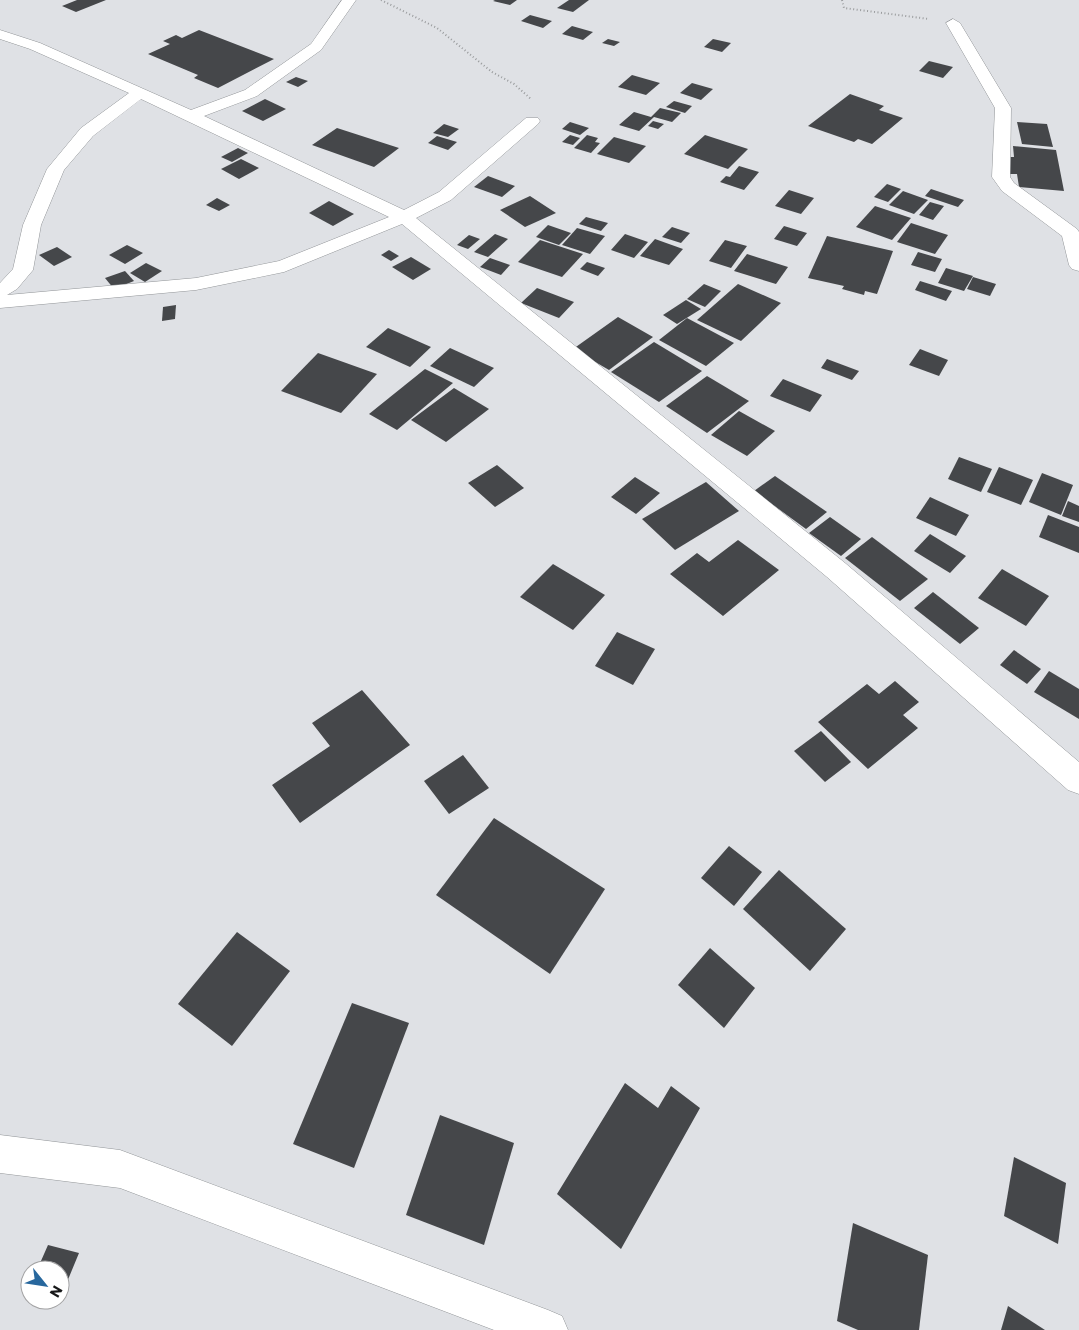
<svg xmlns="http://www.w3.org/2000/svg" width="1079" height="1330" font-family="Poppins,sans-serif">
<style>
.building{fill:#45474a}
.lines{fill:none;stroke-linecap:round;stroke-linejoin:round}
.minor-casing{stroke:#929598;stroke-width:1}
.path{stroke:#999b9d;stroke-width:2;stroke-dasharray:1 2.5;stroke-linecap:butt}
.minor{fill:#fff;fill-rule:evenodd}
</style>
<rect width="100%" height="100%" fill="#dfe1e5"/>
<g class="building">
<polygon points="77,0 106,0 76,12 62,6"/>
<polygon points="495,0 517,0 510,5 493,1"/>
<polygon points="569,0 589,0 573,12 557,8"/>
<polygon points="530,15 552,21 543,28 521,21"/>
<polygon points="572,26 593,32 583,40 562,34"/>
<polygon points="199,30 274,59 218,88 194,78 198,75 148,54 170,44 163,41 176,35 182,38"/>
<polygon points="608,39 620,42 614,46 602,43"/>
<polygon points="713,39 731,43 722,52 704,47"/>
<polygon points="929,61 953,67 943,78 919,71"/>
<polygon points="632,75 660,83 646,95 618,87"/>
<polygon points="296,77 308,81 298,87 286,82"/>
<polygon points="692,83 713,89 701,100 680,93"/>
<polygon points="850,94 884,106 879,110 903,118 872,144 858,139 854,142 808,126"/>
<polygon points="265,99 286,109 263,121 242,111"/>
<polygon points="674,101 692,106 685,113 666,107"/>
<polygon points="660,108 681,113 672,122 654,117 639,131 619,125 634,112 651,117"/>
<polygon points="653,121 664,124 658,129 648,126"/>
<polygon points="570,122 589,128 580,135 562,129"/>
<polygon points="1017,122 1047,124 1053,147 1022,144"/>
<polygon points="444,124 459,129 448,137 433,133"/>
<polygon points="337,128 399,148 374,167 312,145"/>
<polygon points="570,135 580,138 573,145 562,142"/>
<polygon points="587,135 598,138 595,142 600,143 591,153 574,148"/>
<polygon points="705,135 748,149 728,169 684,154"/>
<polygon points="437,136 457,142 448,150 428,143"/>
<polygon points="614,137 646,146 629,163 597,154"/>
<polygon points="1013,146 1056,150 1064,191 1019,187 1017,174 1010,174 1008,157 1014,157"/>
<polygon points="238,148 248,153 232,162 221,157"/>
<polygon points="241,159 259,168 239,179 221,169"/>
<polygon points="739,166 759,172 744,190 720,182 726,176 730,177"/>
<polygon points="488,176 515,186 502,197 474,187"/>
<polygon points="887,184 901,189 888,202 874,197"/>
<polygon points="931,189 964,200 958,207 925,196"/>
<polygon points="789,190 814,198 801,214 775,206"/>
<polygon points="903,191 928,200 914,214 889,205"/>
<polygon points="530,196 556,213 525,227 500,210"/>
<polygon points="217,198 230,205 219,211 206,205"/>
<polygon points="329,201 354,214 333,226 309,213"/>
<polygon points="930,202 944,206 933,220 919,215"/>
<polygon points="875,206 911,218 892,240 856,227"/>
<polygon points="586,217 608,223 601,231 579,224"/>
<polygon points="911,223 948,235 935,254 897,242"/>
<polygon points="548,225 571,233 559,245 536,237"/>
<polygon points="784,226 807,233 797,246 774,239"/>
<polygon points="672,227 690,233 681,243 662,237"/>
<polygon points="577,228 605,236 590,254 562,245"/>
<polygon points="495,234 508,239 488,257 474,252"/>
<polygon points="625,234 648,242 634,258 611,250"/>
<polygon points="469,235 480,239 468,249 457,245"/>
<polygon points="827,236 893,251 877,294 865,291 864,295 842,289 844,286 808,278"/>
<polygon points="655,239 683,249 669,265 640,256"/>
<polygon points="540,240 583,254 562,277 518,262"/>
<polygon points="725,240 747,246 731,268 709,261"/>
<polygon points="127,245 143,253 125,264 109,255"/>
<polygon points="57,247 72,257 54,266 39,255"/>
<polygon points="389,250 399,256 391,261 381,255"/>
<polygon points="918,252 942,259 935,272 911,265"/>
<polygon points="747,254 788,267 776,284 734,271"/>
<polygon points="411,257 431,269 413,280 392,267"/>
<polygon points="490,258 510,265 501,275 480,267"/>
<polygon points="587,262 605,268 598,276 580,269"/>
<polygon points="146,263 162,271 145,282 130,273"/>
<polygon points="946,268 973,276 964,291 938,283"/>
<polygon points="125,271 134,281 114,289 105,278"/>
<polygon points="973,277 996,284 990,296 967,289"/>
<polygon points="920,281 952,291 946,301 915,290"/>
<polygon points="704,284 721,291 705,307 687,299"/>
<polygon points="738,284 781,303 741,341 697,320"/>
<polygon points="537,288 574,302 559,318 521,303"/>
<polygon points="686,300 701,309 677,324 663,315"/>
<polygon points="176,305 175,319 162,321 163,307"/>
<polygon points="618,317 653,337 609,370 573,349"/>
<polygon points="687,318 734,343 706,366 659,340"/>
<polygon points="388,328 431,347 410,367 366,347"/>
<polygon points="654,342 702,371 659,402 611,372"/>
<polygon points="450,348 494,368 474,387 430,366"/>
<polygon points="920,349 948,360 939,376 909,365"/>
<polygon points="318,353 377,374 341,413 281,391"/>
<polygon points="827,359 859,371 852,380 821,368"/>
<polygon points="425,369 453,383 397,430 369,414"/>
<polygon points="707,376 749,401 707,433 666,406"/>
<polygon points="783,379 822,395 810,412 770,396"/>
<polygon points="454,388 489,409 446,442 411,420"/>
<polygon points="739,411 775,431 747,456 711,435"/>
<polygon points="959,457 992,469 981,492 948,479"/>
<polygon points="497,465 524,488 495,507 468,483"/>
<polygon points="999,467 1033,480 1021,505 987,492"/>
<polygon points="1042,473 1073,485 1061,515 1029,502"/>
<polygon points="775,476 827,512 806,529 754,491"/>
<polygon points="635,477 660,493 636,514 611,497"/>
<polygon points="706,482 739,511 675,550 642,519"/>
<polygon points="930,497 969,515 956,536 916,518"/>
<polygon points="1068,501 1079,506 1079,522 1062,516"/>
<polygon points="1048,515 1079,527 1079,553 1039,537"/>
<polygon points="830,517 861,539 841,556 809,533"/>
<polygon points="930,534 966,556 950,573 914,551"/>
<polygon points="872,537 928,579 900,601 845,558"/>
<polygon points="738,540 779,570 723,616 670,574 697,553 709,562"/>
<polygon points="553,564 605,595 573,630 520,597"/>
<polygon points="1002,569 1049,596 1026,626 978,598"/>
<polygon points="933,592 979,628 960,644 914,608"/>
<polygon points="617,632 655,649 633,685 595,666"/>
<polygon points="1014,650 1041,669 1027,684 1000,665"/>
<polygon points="1049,671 1079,689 1079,719 1034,692"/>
<polygon points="895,681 919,702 903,715 918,728 868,769 818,722 867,684 879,694"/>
<polygon points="362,690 410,745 300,823 272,785 330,746 312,723"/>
<polygon points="821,731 851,762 825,782 794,751"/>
<polygon points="463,755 489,788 449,814 424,781"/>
<polygon points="494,818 605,889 550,974 436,895"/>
<polygon points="729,846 762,872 734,906 701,878"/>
<polygon points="779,870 846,929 810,971 743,909"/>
<polygon points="237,932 290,971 232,1046 178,1004"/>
<polygon points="710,948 755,988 724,1028 678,985"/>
<polygon points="352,1003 409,1023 354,1168 293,1144"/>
<polygon points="625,1083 658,1108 671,1086 700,1108 621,1249 557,1194"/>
<polygon points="440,1115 514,1143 484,1245 406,1215"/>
<polygon points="1014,1157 1066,1183 1058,1244 1004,1216"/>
<polygon points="853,1223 928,1255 919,1330 858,1330 837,1321"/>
<polygon points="48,1245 79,1253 60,1299 60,1270 37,1270"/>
<polygon points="1008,1306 1045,1330 1001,1330"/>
</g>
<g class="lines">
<defs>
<g id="minor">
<path d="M342 0H356L321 50 257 96 204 116 404 210 439 192 526 118H538L540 121 538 124 451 200 416 218 845 563 1079 762V794L1068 790 827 577 402 224 284 272 196 290 0 308V283L13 269 23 225 47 169 81 128 129 93 30 49 0 39V30L40 43 191 110 245 90 311 44ZM141 99 389 217 279 261 196 278 7 295 17 289 33 270 41 225 64 170 93 136Z"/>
<polygon points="953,19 960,23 1011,108 1010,177 1014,183 1077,229 1079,232 1079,271 1072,269 1069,265 1062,236 1002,191 992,177 995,108 946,23"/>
<polygon points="0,1135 120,1150 548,1310 562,1316 568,1330 494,1330 120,1188 0,1173"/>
</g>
</defs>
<use href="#minor" class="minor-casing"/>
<g class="path">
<polyline points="381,0 437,28 492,72 514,84 531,99"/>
<polyline points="842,0 844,8 929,19"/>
</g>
<use href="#minor" class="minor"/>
</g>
<g transform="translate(45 1285) rotate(120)"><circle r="24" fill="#ffffff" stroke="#a2a2a3"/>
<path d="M0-4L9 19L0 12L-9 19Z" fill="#27679d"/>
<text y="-8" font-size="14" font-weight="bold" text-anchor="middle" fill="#161718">N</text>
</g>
</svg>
